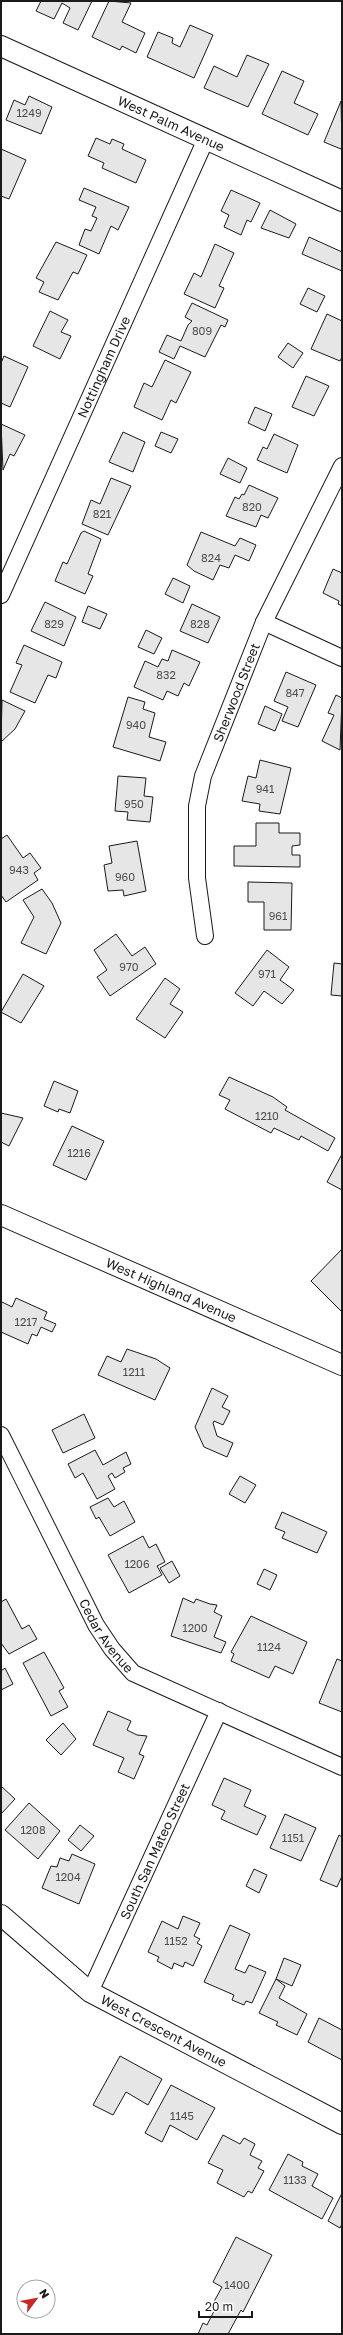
<svg xmlns="http://www.w3.org/2000/svg" width="343" height="2335" font-family="'Golos Text',sans-serif">
<style>
.building{fill:#e6e6e6;stroke:#1a1a1a}
.lines{fill:none;stroke-linecap:round;stroke-linejoin:round}
.minor-casing{stroke:#1a1a1a;stroke-width:18}
.tertiary-casing{stroke:#1a1a1a;stroke-width:22}
.minor{stroke:#fff;stroke-width:16}
.tertiary{stroke:#fff;stroke-width:20}
.labels{text-anchor:middle;stroke-width:3;stroke-linejoin:round;paint-order:stroke}
.number-label{font-size:11px;fill:#4d4d4d}
.street-label{font-size:13px;fill:#1a1a1a;stroke:#fff}
</style>
<rect width="100%" height="100%" fill="#fff"/>
<g class="building">
<polygon points="41,1 92,1 78,30 63,23 70,8 62,3 54,19 36,11"/>
<polygon points="109,1 131,3 122,22 145,33 136,53 122,46 120,50 92,37"/>
<polygon points="190,25 213,35 194,78 147,57 158,32 173,38 172,43 180,47"/>
<polygon points="247,55 269,64 248,107 204,88 214,66 237,77"/>
<polygon points="282,71 304,81 294,103 318,114 308,135 262,114"/>
<polygon points="29,96 52,107 41,134 6,120 14,100 25,105"/>
<polygon points="341,101 342,146 341,149 324,142"/>
<polygon points="96,138 110,144 112,139 124,144 122,149 146,160 136,183 102,168 104,163 88,156"/>
<polygon points="1,149 26,160 9,199 1,196"/>
<polygon points="84,188 129,207 118,230 111,226 99,254 79,245 85,229 91,231 97,218 92,216 96,207 79,200"/>
<polygon points="231,190 260,203 251,222 247,220 241,235 224,227 229,215 221,211"/>
<polygon points="270,210 296,224 289,238 261,228"/>
<polygon points="309,237 342,252 342,271 302,254"/>
<polygon points="56,242 87,255 78,274 73,272 58,300 39,292 44,282 36,278"/>
<polygon points="215,244 234,253 219,286 224,288 215,308 184,294 194,273 201,277"/>
<polygon points="308,288 325,296 317,312 300,304"/>
<polygon points="192,303 228,320 225,327 221,325 205,357 180,346 174,359 159,352 167,335 181,341 188,325 192,321 185,317"/>
<polygon points="50,311 68,320 61,332 71,336 60,359 33,346"/>
<polygon points="327,314 342,321 342,357 340,361 311,349"/>
<polygon points="288,343 303,353 293,368 278,357"/>
<polygon points="4,356 28,367 10,407 1,403 1,363"/>
<polygon points="165,360 191,372 176,403 171,400 162,420 134,407 144,383 152,387"/>
<polygon points="306,376 329,386 314,416 292,407"/>
<polygon points="255,407 272,414 265,431 248,423"/>
<polygon points="1,424 25,435 14,456 10,454 3,470"/>
<polygon points="123,432 145,442 133,472 109,462"/>
<polygon points="161,432 178,439 171,453 155,446"/>
<polygon points="274,434 298,445 287,473 257,460 263,447 267,449"/>
<polygon points="228,458 247,468 240,483 220,474"/>
<polygon points="111,478 131,486 108,535 82,524 91,500 100,504"/>
<polygon points="249,485 278,498 268,518 261,515 256,527 226,516 235,497 239,499 242,494 244,495"/>
<polygon points="84,531 101,539 88,574 93,576 85,594 55,581 63,562 67,564 81,533"/>
<polygon points="201,532 235,546 240,538 256,545 249,561 235,555 229,568 220,565 213,580 194,571 187,565"/>
<polygon points="333,569 342,573 342,606 338,604 339,601 323,593"/>
<polygon points="173,578 190,586 183,603 165,594"/>
<polygon points="45,602 76,617 64,646 31,631"/>
<polygon points="192,604 220,617 208,643 180,631"/>
<polygon points="88,606 107,614 100,629 82,622"/>
<polygon points="146,630 162,638 154,654 138,647"/>
<polygon points="24,645 62,662 56,678 48,675 35,703 10,692 22,665 16,663"/>
<polygon points="172,650 200,662 189,686 184,683 178,696 167,691 163,700 134,687 145,661 158,667 162,659 168,661"/>
<polygon points="286,672 316,685 298,727 282,721 288,707 274,701"/>
<polygon points="336,695 342,698 340,750 322,741 334,715 328,713"/>
<polygon points="128,697 145,702 143,709 155,713 149,737 166,742 160,761 113,747"/>
<polygon points="2,700 25,711 15,729 1,742"/>
<polygon points="265,706 282,714 275,731 258,724"/>
<polygon points="260,760 291,768 280,814 259,811 260,804 242,801 248,776 256,778"/>
<polygon points="118,776 146,778 144,796 153,797 150,822 127,820 128,812 115,811"/>
<polygon points="256,823 279,823 279,833 300,833 300,845 292,846 292,855 300,855 300,867 234,866 234,846 256,846"/>
<polygon points="7,835 23,858 30,853 41,868 34,873 38,880 6,902 1,895 1,839"/>
<polygon points="137,841 146,891 124,896 123,890 108,891 104,865 112,863 109,846"/>
<polygon points="248,882 292,883 291,930 264,930 264,902 248,902"/>
<polygon points="42,889 52,903 61,923 46,954 21,943 34,917 23,900"/>
<polygon points="116,934 132,956 145,947 156,964 110,996 97,977 107,970 94,950"/>
<polygon points="267,950 289,967 280,980 294,990 282,1004 264,991 253,1006 235,993"/>
<polygon points="334,963 342,964 342,996 331,995"/>
<polygon points="23,974 44,986 21,1023 1,1012"/>
<polygon points="165,978 180,989 170,1004 183,1012 165,1038 136,1019"/>
<polygon points="229,1077 273,1097 287,1107 285,1110 335,1138 328,1151 301,1136 299,1140 274,1128 271,1133 225,1109 230,1100 219,1095"/>
<polygon points="54,1081 78,1091 70,1113 59,1109 58,1112 44,1106"/>
<polygon points="1,1113 23,1118 9,1146 1,1142"/>
<polygon points="72,1126 104,1141 86,1180 53,1165"/>
<polygon points="342,1154 342,1190 327,1182"/>
<polygon points="342,1249 342,1312 311,1281"/>
<polygon points="16,1298 47,1312 44,1319 56,1324 52,1332 41,1327 37,1336 32,1334 28,1344 1,1332 1,1305 2,1302 12,1307"/>
<polygon points="127,1349 156,1359 170,1368 155,1400 98,1375 107,1356 121,1362"/>
<polygon points="212,1388 228,1396 222,1407 230,1411 223,1425 214,1421 213,1423 217,1436 233,1443 227,1457 204,1447 195,1427"/>
<polygon points="84,1414 95,1438 63,1453 52,1430"/>
<polygon points="95,1450 103,1465 126,1452 131,1464 123,1468 125,1472 115,1478 112,1473 108,1476 115,1489 97,1499 83,1473 75,1478 68,1464"/>
<polygon points="240,1476 256,1485 245,1503 229,1494"/>
<polygon points="108,1498 114,1507 124,1501 135,1522 110,1536 99,1517 96,1519 90,1507"/>
<polygon points="282,1512 327,1532 317,1553 282,1538 285,1532 275,1528"/>
<polygon points="143,1536 149,1548 156,1544 165,1562 157,1566 162,1575 129,1593 108,1555"/>
<polygon points="172,1561 180,1576 169,1583 160,1568"/>
<polygon points="264,1569 277,1575 270,1590 257,1584"/>
<polygon points="183,1598 194,1603 196,1599 210,1604 217,1605 214,1612 222,1616 214,1637 226,1642 221,1653 171,1636"/>
<polygon points="6,1599 22,1629 29,1625 37,1639 9,1654 1,1643 1,1602"/>
<polygon points="251,1616 307,1642 293,1674 275,1666 269,1678 231,1661 234,1654 231,1652"/>
<polygon points="44,1652 64,1688 59,1691 68,1707 51,1716 23,1663"/>
<polygon points="337,1659 342,1661 342,1712 319,1703"/>
<polygon points="5,1668 13,1684 1,1690 1,1671"/>
<polygon points="108,1711 131,1721 127,1730 137,1735 147,1736 139,1754 144,1756 134,1779 118,1772 124,1758 93,1745"/>
<polygon points="63,1723 76,1739 61,1755 46,1740"/>
<polygon points="224,1778 251,1790 244,1806 266,1816 257,1835 221,1819 225,1811 212,1805"/>
<polygon points="1,1786 15,1799 1,1814"/>
<polygon points="29,1803 60,1831 38,1859 5,1830"/>
<polygon points="285,1814 316,1828 301,1861 270,1848"/>
<polygon points="80,1825 94,1836 81,1851 68,1840"/>
<polygon points="339,1835 342,1837 342,1876 337,1887 320,1880"/>
<polygon points="72,1854 95,1864 79,1904 42,1888 51,1866 57,1867 60,1858 69,1861"/>
<polygon points="254,1869 267,1875 259,1893 246,1886"/>
<polygon points="183,1916 200,1923 194,1936 200,1939 197,1943 202,1946 193,1966 185,1962 183,1967 174,1963 172,1969 157,1961 159,1957 148,1952 162,1921 178,1929"/>
<polygon points="230,1925 250,1934 235,1969 245,1973 249,1965 266,1972 252,2003 246,2001 244,2005 232,2000 234,1995 204,1982"/>
<polygon points="284,1958 301,1965 292,1986 276,1979"/>
<polygon points="276,1979 285,1986 279,1998 307,2014 297,2035 276,2025 278,2022 259,2013"/>
<polygon points="319,2018 342,2030 342,2060 308,2042"/>
<polygon points="120,2056 162,2079 148,2105 126,2092 113,2115 93,2105"/>
<polygon points="171,2085 215,2108 197,2140 170,2125 162,2142 145,2133"/>
<polygon points="223,2135 240,2144 244,2138 255,2144 250,2155 262,2161 258,2168 264,2171 252,2193 248,2191 244,2197 217,2183 223,2170 208,2163"/>
<polygon points="288,2154 303,2162 302,2166 318,2174 312,2186 333,2198 322,2219 269,2190"/>
<polygon points="342,2193 342,2224 340,2228 328,2221"/>
<polygon points="236,2237 272,2255 243,2312 241,2310 228,2334 198,2334 203,2323 207,2325 214,2311 210,2309 222,2287 213,2282"/>
</g>
<g class="lines">
<defs>
<g id="minor">
<path id="s1" d="M1 595 206 139"/>
<polyline points="264,622 342,658"/>
<path id="s2" d="M205 936 197 878V806L203 776 264 622 342 466"/>
<path id="s3" d="M1 1435 96 1625 112 1649 133 1673 342 1767"/>
<path id="s4" d="M90 1992 219 1711"/>
</g>
<g id="tertiary">
<path id="s5" d="M1 46 342 201"/>
<path id="s6" d="M1 1215 342 1365"/>
<path id="s7" d="M1 1915 90 1992 342 2124"/>
</g>
</defs>
<use href="#minor" class="minor-casing"/>
<use href="#tertiary" class="tertiary-casing"/>
<use href="#minor" class="minor"/>
<use href="#tertiary" class="tertiary"/>
</g>
<g class="labels">
<g class="number-label">
<text x="29" y="117">1249</text>
<text x="202" y="335">809</text>
<text x="252" y="511">820</text>
<text x="102" y="518">821</text>
<text x="211" y="562">824</text>
<text x="54" y="628">829</text>
<text x="200" y="628">828</text>
<text x="166" y="679">832</text>
<text x="295" y="697">847</text>
<text x="136" y="729">940</text>
<text x="265" y="793">941</text>
<text x="134" y="808">950</text>
<text x="19" y="874">943</text>
<text x="125" y="881">960</text>
<text x="278" y="920">961</text>
<text x="129" y="971">970</text>
<text x="267" y="978">971</text>
<text x="267" y="1120">1210</text>
<text x="79" y="1157">1216</text>
<text x="26" y="1326">1217</text>
<text x="134" y="1376">1211</text>
<text x="137" y="1568">1206</text>
<text x="195" y="1632">1200</text>
<text x="269" y="1651">1124</text>
<text x="33" y="1834">1208</text>
<text x="293" y="1842">1151</text>
<text x="68" y="1881">1204</text>
<text x="176" y="1945">1152</text>
<text x="182" y="2120">1145</text>
<text x="295" y="2184">1133</text>
<text x="237" y="2289">1400</text>
</g>
<g class="street-label">
<text dy="5" stroke="none"><textPath href="#s5" startOffset="187">West Palm Avenue</textPath></text>
<text dy="5" stroke="none"><textPath href="#s1" startOffset="250">Nottingham Drive</textPath></text>
<text dy="5" stroke="none"><textPath href="#s2" startOffset="251">Sherwood Street</textPath></text>
<text dy="5" stroke="none"><textPath href="#s6" startOffset="186">West Highland Avenue</textPath></text>
<text dy="5" stroke="none"><textPath href="#s3" startOffset="227">Cedar Avenue</textPath></text>
<text dy="5" stroke="none"><textPath href="#s4" startOffset="155">South San Mateo Street</textPath></text>
<text dy="5" stroke="none"><textPath href="#s7" startOffset="201">West Crescent Avenue</textPath></text>
</g>
</g>
<rect width="343" height="2335" fill="none" stroke="#1a1a1a" stroke-width="4"/>
<g transform="translate(36 2299) rotate(58)"><circle r="19" fill="#ffffff" stroke="#a3a3a3"/>
<path d="M0-3L7 15L0 10L-7 15Z" fill="#c62828"/>
<text y="-6" font-size="11" font-weight="bold" text-anchor="middle" fill="#1a1a1a">N</text>
</g>
<path d="M199 2311v6h53v-6" fill="none" stroke="#1a1a1a" stroke-width="2"/>
<text x="205" y="2311" font-size="12" fill="#1a1a1a" stroke="#ffffff" stroke-width="3" paint-order="stroke">20 m</text>
</svg>
